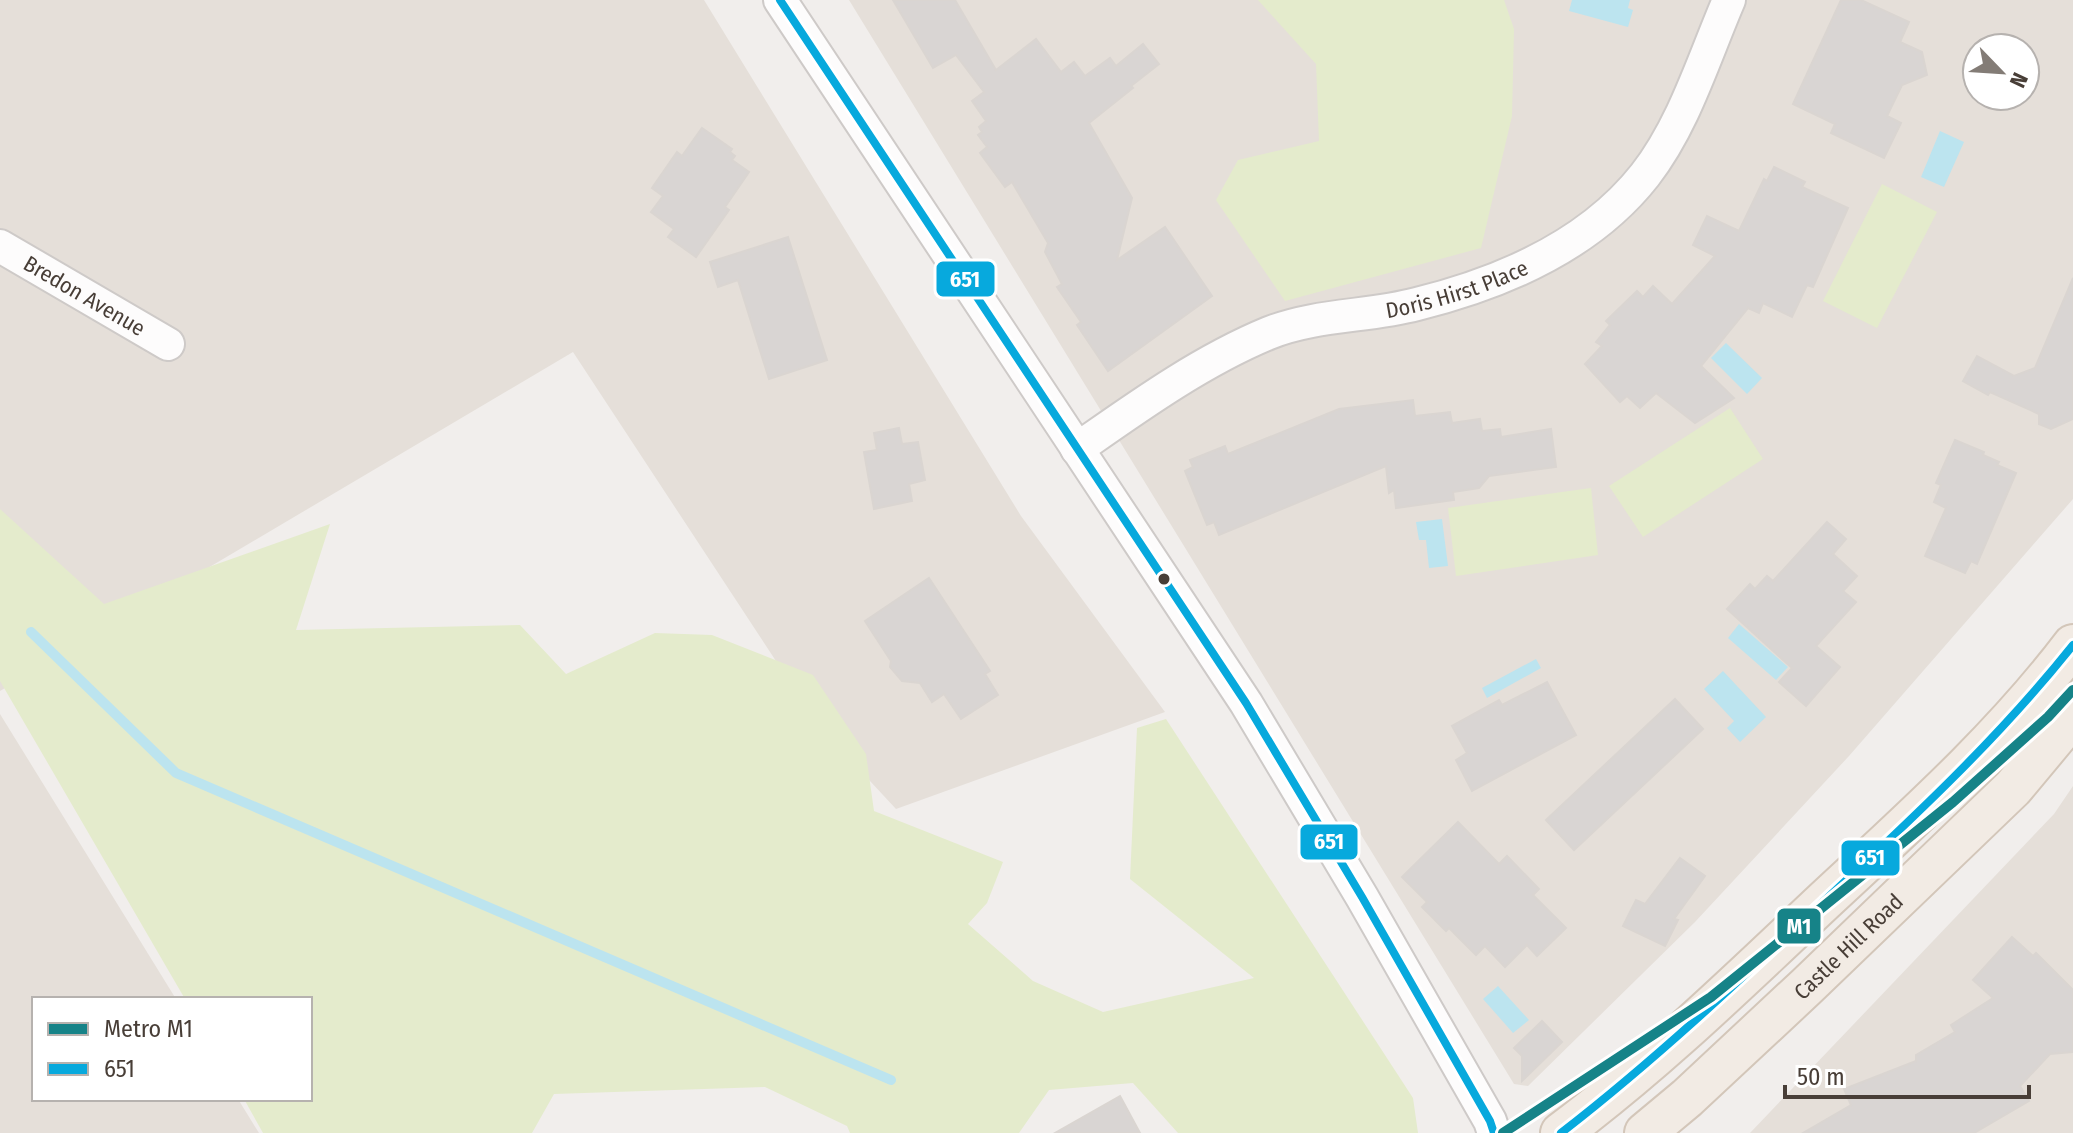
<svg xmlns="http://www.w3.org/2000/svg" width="2073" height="1133" font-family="'Fira Sans Condensed',sans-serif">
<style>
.residential{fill:#e5dfd9;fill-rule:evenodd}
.green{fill:#e4ebcc}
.water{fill:#bce4ef}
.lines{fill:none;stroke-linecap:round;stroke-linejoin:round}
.stream{stroke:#bce4ef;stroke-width:10}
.building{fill:#d9d5d3;stroke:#dad5d1;stroke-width:2}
.minor-casing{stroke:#cecac8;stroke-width:36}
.major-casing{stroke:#d3c6b9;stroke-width:44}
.minor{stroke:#fdfcfc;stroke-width:32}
.major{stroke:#f2ebe4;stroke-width:40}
.bus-1-casing{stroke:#fff;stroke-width:14}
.bus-1{stroke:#07a9dd;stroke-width:8}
.metro-1-casing{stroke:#fff;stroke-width:16}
.metro-1{stroke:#168388;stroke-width:10}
.bus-dot{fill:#483e37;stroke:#fff;stroke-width:3}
.labels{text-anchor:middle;stroke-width:6;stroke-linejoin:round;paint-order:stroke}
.street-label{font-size:22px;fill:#483e37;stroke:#fff}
.line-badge{stroke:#fff;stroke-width:3}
.badge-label{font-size:22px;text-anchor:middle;font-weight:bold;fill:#fff}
</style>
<rect width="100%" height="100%" fill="#f1eeec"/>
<g class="residential">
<polygon points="0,0 704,0 1021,516 1165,712 896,809 818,725 573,352 0,691"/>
<path d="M849 0H2073V499L1849 756 1695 922 1528 1086 1514 1084ZM1977 48H2025V96H1977Z"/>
<polygon points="0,714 176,999 34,999 34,1099 238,1099 259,1133 0,1133"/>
<polygon points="2073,786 2073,1133 1750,1133 2054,814"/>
</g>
<g class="green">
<polygon points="1258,0 1504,0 1514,29 1512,116 1481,248 1285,301 1216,200 1238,160 1319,141 1316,64"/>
<polygon points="1882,184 1937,212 1877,328 1823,301"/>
<polygon points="1730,408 1763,459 1643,537 1609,486"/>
<polygon points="1591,488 1598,555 1456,576 1448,508"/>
<polygon points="0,509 104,604 330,524 296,630 520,625 566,674 655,633 712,635 813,675 866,754 874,811 1003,862 987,903 968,924 1033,981 1103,1012 1254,978 1130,879 1137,728 1166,719 1413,1098 1418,1133 1178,1133 1133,1083 1049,1090 1019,1133 850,1133 847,1126 765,1087 554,1094 532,1133 263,1133 244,1099 310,1099 310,999 185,999 0,681"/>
</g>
<g class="water">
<polygon points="1572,0 1630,0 1628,8 1633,10 1628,27 1569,11"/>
<polygon points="1940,131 1964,142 1944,187 1921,177"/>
<polygon points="1726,343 1762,378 1747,394 1711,358"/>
<polygon points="1442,519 1448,566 1429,568 1426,540 1419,540 1416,522"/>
<polygon points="1739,624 1788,667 1776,680 1728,638"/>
<polygon points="1536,659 1541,668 1487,698 1482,688"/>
<polygon points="1723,671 1766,717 1740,742 1727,728 1734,721 1704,689"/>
<polygon points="1498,986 1529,1020 1513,1033 1483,999"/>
</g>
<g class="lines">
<polyline class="stream" points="31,632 176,773 891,1080"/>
</g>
<g class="building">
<polygon points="893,0 955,0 996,70 1036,39 1061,72 1074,62 1085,76 1110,58 1116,66 1143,44 1159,64 1131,86 1133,88 1089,123 1132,198 1117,260 1165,227 1212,296 1108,371 1077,325 1081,322 1057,287 1062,284 1045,252 1048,243 1012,182 1005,187 980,153 987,147 978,135 982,132 979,127 986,121 972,101 984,92 956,55 933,68"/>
<polygon points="1841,0 1861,0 1909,22 1900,42 1922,52 1927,75 1902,85 1887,116 1901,123 1884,158 1831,133 1835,124 1793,104"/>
<polygon points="702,128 732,149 730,152 735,156 732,160 749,172 725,207 729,210 696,257 668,237 674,229 651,212 663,196 652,188 677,152 682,156"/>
<polygon points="1774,167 1805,182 1802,187 1848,208 1813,287 1807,285 1792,317 1763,303 1759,313 1748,308 1701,366 1734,398 1695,423 1656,393 1640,408 1627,396 1620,402 1585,364 1602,346 1596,342 1610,325 1606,321 1637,291 1643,297 1653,286 1672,304 1715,256 1693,245 1707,216 1739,231 1764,179 1767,181"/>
<polygon points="788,237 827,360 769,379 738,280 718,287 710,262"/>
<polygon points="2073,278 2073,419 2051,429 2039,424 2039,414 1990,392 1988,395 1963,381 1977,356 2014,376 2035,368"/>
<polygon points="1413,400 1415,416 1450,412 1452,423 1480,419 1482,431 1500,429 1501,437 1551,429 1556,467 1489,476 1479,488 1453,492 1454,500 1396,508 1394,490 1389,493 1386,466 1219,535 1214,522 1207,525 1185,471 1193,467 1190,460 1225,446 1228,454 1339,409"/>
<polygon points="899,428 902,444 918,442 925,480 909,484 912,501 874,509 864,452 877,450 874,433"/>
<polygon points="1955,440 1984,452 1983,455 1999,462 1997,465 2016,473 1977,564 1971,561 1965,573 1925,556 1946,508 1934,502 1941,485 1936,483"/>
<polygon points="1827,522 1846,539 1833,554 1857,576 1843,591 1856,602 1816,646 1840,667 1806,706 1779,682 1792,668 1727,609 1750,584 1755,589 1767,576 1773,581"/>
<polygon points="929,578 990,671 985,674 998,695 961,719 944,694 932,702 920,683 902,681 890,667 891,661 865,621"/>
<polygon points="1547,682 1576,735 1472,791 1456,760 1467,753 1452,726 1499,700 1502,705"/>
<polygon points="1675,699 1703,729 1574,850 1546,820"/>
<polygon points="1458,822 1499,864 1507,856 1539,889 1533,895 1566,928 1537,956 1527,945 1505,967 1485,946 1476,955 1449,928 1446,931 1422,907 1427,902 1402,877"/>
<polygon points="1680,858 1705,876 1674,919 1678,920 1665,946 1623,926 1636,900 1645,904"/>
<polygon points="2012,937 2033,956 2036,953 2073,990 2073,1052 2050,1054 2020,1086 2029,1101 1974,1133 1803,1133 1851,1105 1844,1089 1916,1061 1916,1055 1955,1032 1951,1025 1993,998 1973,980"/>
<polygon points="1542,1021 1562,1042 1522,1081 1522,1056 1514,1048"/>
<polygon points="1120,1096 1140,1133 1055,1133"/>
</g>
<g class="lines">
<defs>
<g id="minor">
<polyline points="780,0 1246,703 1362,897 1490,1121 1494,1133"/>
<path id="s1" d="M0 246 168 344"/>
<path id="s2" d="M1077 449C1137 407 1201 361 1269 333 1317 314 1368 317 1417 304 1502 283 1590 245 1645 175 1684 125 1704 58 1729 0"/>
</g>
<g id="major">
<path d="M1561 1133C1655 1063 1739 981 1824 901 1911 820 2001 740 2073 645"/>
<path id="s3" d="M1645 1133 1687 1098 1807 986 2013 788 2073 716"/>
</g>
</defs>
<use href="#minor" class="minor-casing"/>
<use href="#major" class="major-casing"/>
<use href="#minor" class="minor"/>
<use href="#major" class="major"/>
<defs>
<g id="bus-1">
<polyline points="780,0 1246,703 1362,897 1490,1121 1494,1133"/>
<path d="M1561 1133C1654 1061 1739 981 1824 901 1912 819 1998 739 2073 645"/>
</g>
</defs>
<use href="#bus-1" class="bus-1-casing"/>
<use href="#bus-1" class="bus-1"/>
<defs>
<polyline id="metro-1" points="1503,1133 1711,997 1953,802 2048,717 2073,690"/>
</defs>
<use href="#metro-1" class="metro-1-casing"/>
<use href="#metro-1" class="metro-1"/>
</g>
<circle class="bus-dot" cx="1164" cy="579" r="7"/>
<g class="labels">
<g class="street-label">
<text dy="8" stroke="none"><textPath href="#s2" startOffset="418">Doris Hirst Place</textPath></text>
<text dy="8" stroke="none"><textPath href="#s1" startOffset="98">Bredon Avenue</textPath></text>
<text dy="8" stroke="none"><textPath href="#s3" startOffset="276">Castle Hill Road</textPath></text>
</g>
</g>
<g class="line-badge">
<rect x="935" y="260" width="61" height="38" rx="8" fill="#07a9dd"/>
<rect x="1299" y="823" width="60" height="38" rx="8" fill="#07a9dd"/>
<rect x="1840" y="839" width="61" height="38" rx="8" fill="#07a9dd"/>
<rect x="1776" y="907" width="46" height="38" rx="8" fill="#168388"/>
</g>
<g class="badge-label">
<text x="965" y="287">651</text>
<text x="1329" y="849">651</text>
<text x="1870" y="865">651</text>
<text x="1799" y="934">M1</text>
</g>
<rect x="32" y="997" width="280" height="104" fill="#ffffff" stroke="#b6b2af" stroke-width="2"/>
<rect x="48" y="1023" width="40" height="12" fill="#168388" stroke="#b6b2af" stroke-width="2"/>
<text x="104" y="1037" font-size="24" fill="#483e37">Metro M1</text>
<rect x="48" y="1063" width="40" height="12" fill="#07a9dd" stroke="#b6b2af" stroke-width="2"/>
<text x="104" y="1077" font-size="24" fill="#483e37">651</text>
<g transform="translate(2001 72) rotate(115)"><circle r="38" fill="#ffffff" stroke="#b6b2af" stroke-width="2"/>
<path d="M0-6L14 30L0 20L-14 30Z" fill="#837c76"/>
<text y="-12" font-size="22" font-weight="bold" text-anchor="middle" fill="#483e37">N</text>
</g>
<path d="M1785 1085v12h244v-12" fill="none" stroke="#483e37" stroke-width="4"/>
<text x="1797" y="1085" font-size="24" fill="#483e37" stroke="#ffffff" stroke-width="6" paint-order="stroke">50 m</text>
</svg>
